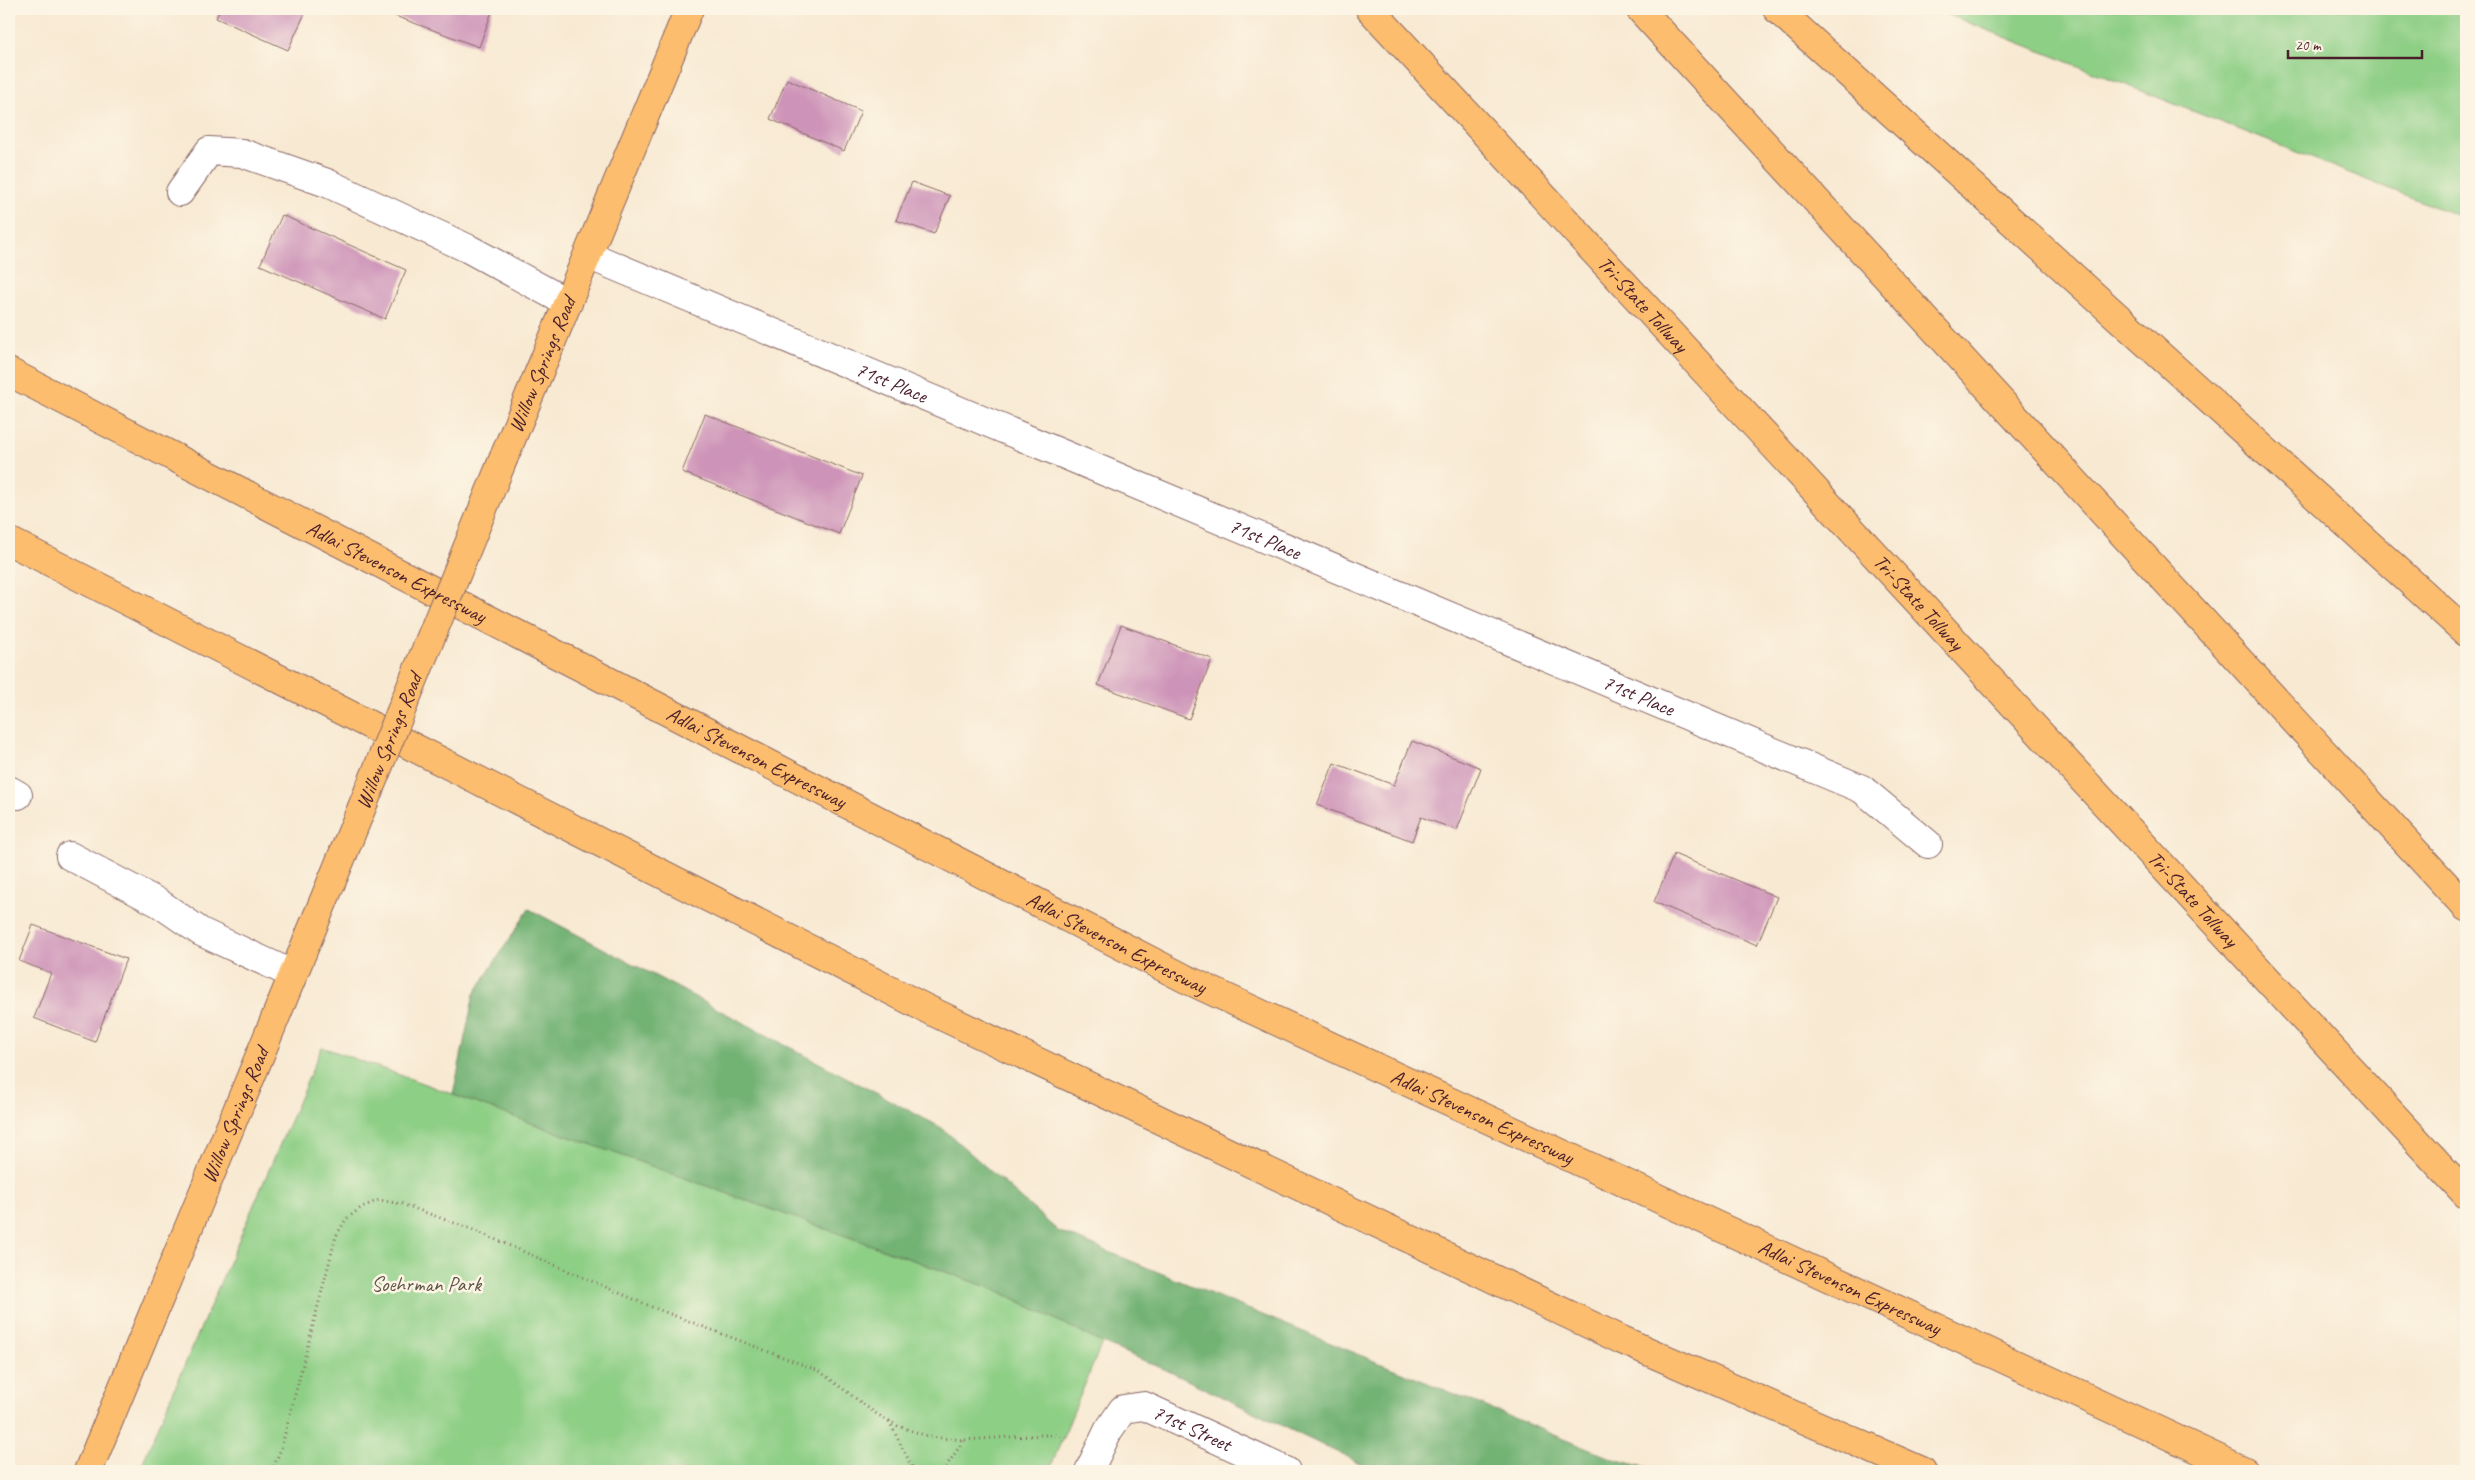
<svg xmlns="http://www.w3.org/2000/svg" width="2475" height="1480" font-family="Caveat,sans-serif">
<style>
.green{fill:#8ecf86;stroke:#6c7758}
.forest{fill:#72b273;stroke:#5e684f}
.building{fill:#cd93b8}
.lines{fill:none;stroke-linecap:round;stroke-linejoin:round}
.minor-casing{stroke:#876665;stroke-width:30}
.major-casing{stroke:#876665;stroke-width:30}
.highway-casing{stroke:#876665;stroke-width:30}
.path{stroke:#876665;stroke-width:3;stroke-dasharray:1 4;stroke-linecap:butt}
.minor{stroke:#fff;stroke-width:28}
.major{stroke:#fcbd6e;stroke-width:28}
.highway{stroke:#fcbd6e;stroke-width:28}
.major-bridge-casing{stroke:#876665;stroke-width:30;stroke-linecap:butt}
.major-bridge{stroke:#fcbd6e;stroke-width:28}
.labels{text-anchor:middle;stroke-width:5;stroke-linejoin:round;paint-order:stroke}
.street-label{font-size:21px;fill:#4a1f2b;stroke:#fcf5e5}
.park-label{font-size:21px;fill:#5e5446;stroke:#fcf5e5}
</style>
<rect width="100%" height="100%" fill="#fcf5e5"/>
<filter id="ink" filterUnits="userSpaceOnUse"><feTurbulence type="fractalNoise" baseFrequency=".02" numOctaves="2"/><feDisplacementMap in="SourceGraphic" scale="10" xChannelSelector="R" yChannelSelector="G"/><feConvolveMatrix kernelMatrix="1 2 1 2 8 2 1 2 1" color-interpolation-filters="sRGB"/></filter>
<filter id="wash" filterUnits="userSpaceOnUse"><feTurbulence type="fractalNoise" baseFrequency=".0096" numOctaves="4" result="noise"/><feDisplacementMap in="SourceGraphic" scale="20" xChannelSelector="R" yChannelSelector="G"/><feGaussianBlur stdDeviation="1.12" result="paint"/><feColorMatrix in="noise" values="0 0 0 0 0 0 0 0 0 0 0 0 0 0 0 0 0 1.4 0 .05"/><feComposite in="paint" operator="in"/></filter>
<g filter="url(#wash)">
<rect width="100%" height="100%" fill="#f8e9d2"/>
<g class="green">
<polygon points="1934,9 2466,9 2466,219"/>
<polygon points="322,1047 999,1291 1102,1343 1049,1471 139,1471"/>
</g>
<polygon class="forest" points="529,909 942,1128 1058,1231 1613,1459 1662,1471 1376,1471 1164,1369 1102,1343 999,1291 453,1095 474,994"/>
<g id="blocks">
<g class="building">
<polygon points="220,9 307,9 288,50 216,18"/>
<polygon points="398,9 493,9 479,47 395,16"/>
<polygon points="787,79 861,111 844,151 770,119"/>
<polygon points="912,182 950,196 934,234 896,220"/>
<polygon points="282,215 406,270 385,319 260,265"/>
<polygon points="705,414 862,476 839,534 682,472"/>
<polygon points="1121,625 1212,659 1189,719 1098,685"/>
<polygon points="1412,741 1481,768 1457,830 1421,817 1412,841 1317,805 1334,763 1394,785"/>
<polygon points="1674,854 1777,897 1757,945 1654,902"/>
<polygon points="33,925 126,959 95,1042 34,1018 51,973 19,961"/>
</g>
</g>
</g>
<g filter="url(#ink)">
<use href="#blocks" fill-opacity="0" stroke="#876665" stroke-width="1"/>
<g class="lines">
<defs>
<g id="minor">
<polyline points="180,192 209,151 242,153 327,183 469,249 568,303"/>
<path id="s1" d="M588 255 1862 789 1928 844"/>
<polyline points="9,790 18,795"/>
<polyline points="70,856 159,903 201,932 292,974"/>
<path id="s2" d="M1089 1471 1108 1431 1123 1409 1144 1406 1286 1471"/>
</g>
<g id="major">
<path id="s3" d="M504 457 689 9"/>
<path id="s4" d="M88 1471 343 854"/>
</g>
<g id="highway">
<path id="s5" d="M1370 9 2466 1194"/>
<polyline points="1640,9 2466,907"/>
<polyline points="1777,9 2466,632"/>
<path id="s6" d="M9 372 1186 979 2245 1471"/>
<polyline points="9,541 927,1009 1622,1340 1922,1471"/>
</g>
</defs>
<use href="#minor" class="minor-casing"/>
<use href="#major" class="major-casing"/>
<use href="#highway" class="highway-casing"/>
<g class="path">
<polyline points="889,1421 914,1471"/>
<polyline points="272,1471 281,1449 336,1236 346,1219 362,1207 379,1200 402,1204 471,1229 652,1307 819,1371 875,1413 898,1426 930,1437 964,1440 1042,1435 1058,1435 1064,1438"/>
<polyline points="943,1471 964,1440"/>
</g>
<use href="#minor" class="minor"/>
<use href="#major" class="major"/>
<use href="#highway" class="highway"/>
<defs>
<g id="major-bridge">
<path id="s7" d="M343 854 504 457"/>
</g>
</defs>
<use href="#major-bridge" class="major-bridge-casing"/>
<use href="#major-bridge" class="major-bridge"/>
</g>
</g>
<g class="labels">
<g class="street-label">
<text dy="7" stroke="none"><textPath href="#s5" startOffset="402">Tri-State Tollway</textPath></text>
<text dy="7" stroke="none"><textPath href="#s3" startOffset="100">Willow Springs Road</textPath></text>
<text dy="7" stroke="none"><textPath href="#s1" startOffset="329">71st Place</textPath></text>
<text dy="7" stroke="none"><textPath href="#s1" startOffset="734">71st Place</textPath></text>
<text dy="7" stroke="none"><textPath href="#s6" startOffset="436">Adlai Stevenson Expressway</textPath></text>
<text dy="7" stroke="none"><textPath href="#s5" startOffset="808">Tri-State Tollway</textPath></text>
<text dy="7" stroke="none"><textPath href="#s1" startOffset="1139">71st Place</textPath></text>
<text dy="7" stroke="none"><textPath href="#s7" startOffset="122">Willow Springs Road</textPath></text>
<text dy="7" stroke="none"><textPath href="#s6" startOffset="841">Adlai Stevenson Expressway</textPath></text>
<text dy="7" stroke="none"><textPath href="#s5" startOffset="1212">Tri-State Tollway</textPath></text>
<text dy="7" stroke="none"><textPath href="#s6" startOffset="1246">Adlai Stevenson Expressway</textPath></text>
<text dy="7" stroke="none"><textPath href="#s4" startOffset="385">Willow Springs Road</textPath></text>
<text dy="7" stroke="none"><textPath href="#s6" startOffset="1651">Adlai Stevenson Expressway</textPath></text>
<text dy="7" stroke="none"><textPath href="#s6" startOffset="2056">Adlai Stevenson Expressway</textPath></text>
<text dy="7" stroke="none"><textPath href="#s2" startOffset="145">71st Street</textPath></text>
</g>
<g class="park-label">
<text x="426" y="1291">Soehrman Park</text>
</g>
</g>
<rect width="2475" height="1480" fill="none" stroke="#fcf5e5" stroke-width="30"/>
<path d="M2288 50v8h134v-8" fill="none" stroke="#4a1f2b" stroke-width="2.5"/>
<text x="2295" y="50" font-size="15" fill="#4a1f2b" stroke="#fcf5e5" stroke-width="4" paint-order="stroke">20 m</text>
</svg>
